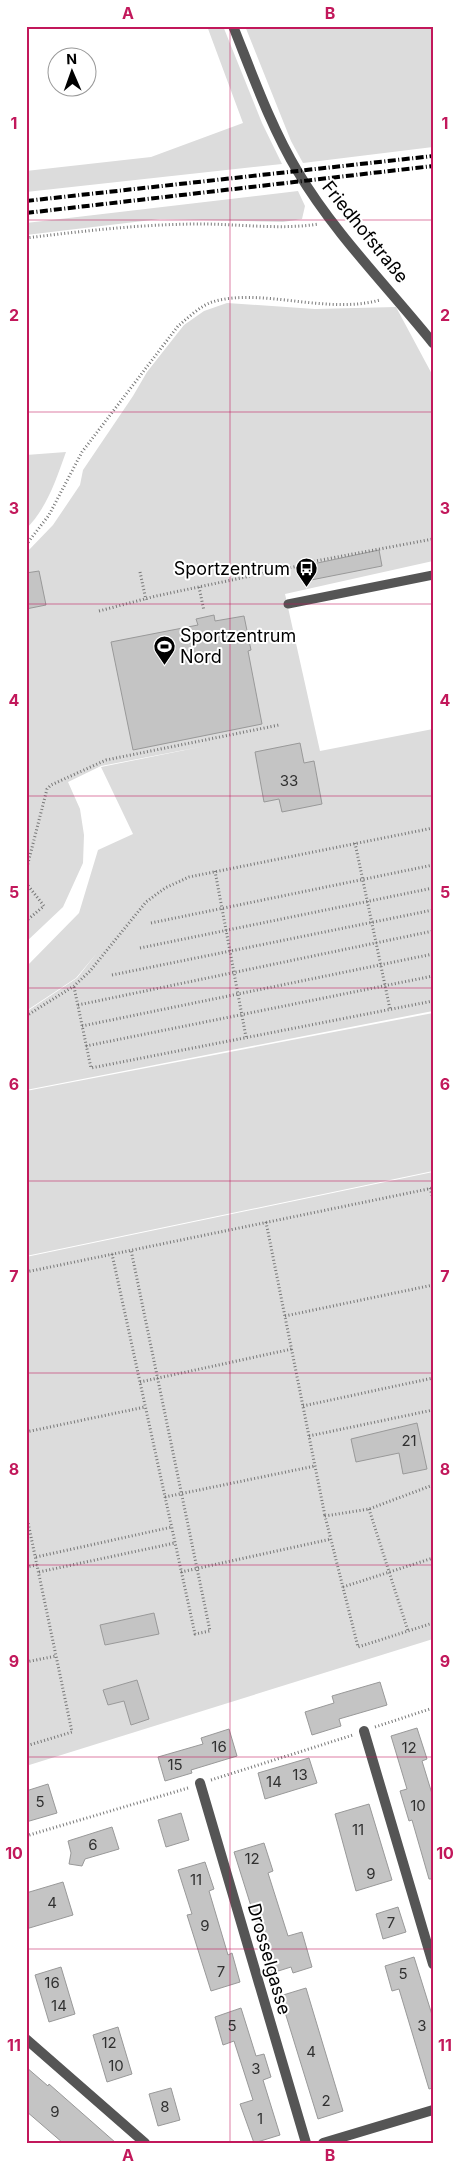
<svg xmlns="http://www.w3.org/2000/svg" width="459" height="2169" font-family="Inter,sans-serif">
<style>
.green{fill:#dcdcdc}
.building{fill:#c4c4c4;stroke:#999}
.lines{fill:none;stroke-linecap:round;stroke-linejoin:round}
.path{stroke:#777;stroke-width:3;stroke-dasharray:1 2.5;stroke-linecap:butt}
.lane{stroke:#555;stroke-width:9}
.street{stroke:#555;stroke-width:10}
.rail{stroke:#000;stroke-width:4;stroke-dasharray:8 2.5 1 2.5;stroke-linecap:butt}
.grid{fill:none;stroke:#c2185b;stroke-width:1;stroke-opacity:0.55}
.labels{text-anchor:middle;stroke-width:4;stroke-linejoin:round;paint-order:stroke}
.number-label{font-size:15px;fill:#313131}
.street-label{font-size:18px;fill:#000;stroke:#fff}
.poi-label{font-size:18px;fill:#000;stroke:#fff;text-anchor:end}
.neatline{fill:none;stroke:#c2185b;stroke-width:2}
.grid-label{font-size:16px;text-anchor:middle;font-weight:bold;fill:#c2185b}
</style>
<rect width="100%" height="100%" fill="#fff"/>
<g class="green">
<polygon points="207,26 223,26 262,123 282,164 26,192 26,171 151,157 243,123"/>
<polygon points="245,26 433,26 433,147 303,163 291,141"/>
<polygon points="298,191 305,206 302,219 283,222 160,219 26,235 26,223"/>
<polygon points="227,303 315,309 396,307 433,376 433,561 285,594 320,751 433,729 433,1011 26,1090 26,1012 77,978 97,953 76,978 26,1011 26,967 79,913 98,850 133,834 101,767 205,746 101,766 68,782 80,809 84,835 83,863 63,907 26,942 26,553 53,525 80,485 83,470 133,396 147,372 184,325 204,311"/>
<path d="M66 452C56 480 47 508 26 529V455Z"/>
<polygon points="433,1013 433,1171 26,1256 26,1091"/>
<polygon points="433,1172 433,1639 26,1766 26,1257"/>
</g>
<g class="building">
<polygon points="379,550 382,566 311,580 308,565"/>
<polygon points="39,571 46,605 26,609 26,573"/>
<polygon points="214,615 215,621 244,616 251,650 248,651 262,724 133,750 111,642 198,625 196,619"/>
<polygon points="300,743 304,763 314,761 322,804 282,812 279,799 264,802 255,752"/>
<polygon points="417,1423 427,1469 403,1474 399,1453 356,1462 351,1439"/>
<polygon points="154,1613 159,1634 105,1645 100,1625"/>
<polygon points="137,1680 149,1719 131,1725 124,1701 108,1705 103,1690"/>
<polygon points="380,1682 387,1705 339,1719 341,1726 312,1735 305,1712 334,1703 332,1696"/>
<polygon points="417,1728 427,1759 422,1761 433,1797 433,1879 429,1879 412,1820 409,1821 400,1791 407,1789 391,1736"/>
<polygon points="229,1729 237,1756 191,1770 192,1773 165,1781 158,1757 203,1744 201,1738"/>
<polygon points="309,1758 317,1783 265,1799 258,1773"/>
<polygon points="48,1784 57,1813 26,1822 26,1791"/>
<polygon points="369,1804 392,1880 356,1891 335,1814"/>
<polygon points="181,1813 189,1840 166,1847 158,1820"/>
<polygon points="112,1827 119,1849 85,1859 82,1866 69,1864 71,1853 68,1841"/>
<polygon points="264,1843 273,1871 268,1873 288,1936 302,1932 312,1967 293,1973 291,1967 272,1973 234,1852"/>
<polygon points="205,1862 214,1889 209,1891 228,1955 232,1953 240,1982 211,1991 187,1915 192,1914 178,1870"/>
<polygon points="63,1882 73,1915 26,1929 26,1893"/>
<polygon points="398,1907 406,1932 383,1939 376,1914"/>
<polygon points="414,1957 433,2018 433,2088 429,2089 399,1989 392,1991 385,1966"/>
<polygon points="61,1967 75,2014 49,2022 35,1975"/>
<polygon points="306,1988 343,2111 318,2119 280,1996"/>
<polygon points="241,2008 256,2056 264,2054 271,2077 263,2080 280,2135 254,2143 240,2104 253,2100 234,2041 223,2045 215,2017"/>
<polygon points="118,2027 132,2074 107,2082 93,2035"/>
<polygon points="26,2067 48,2086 49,2084 116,2143 63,2143 26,2111"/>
<polygon points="171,2088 180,2120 158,2126 149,2094"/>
</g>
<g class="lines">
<g class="path">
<path d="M26 238C84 231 142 224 201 224 240 224 280 230 319 224"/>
<path d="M26 545 49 515 82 452 178 326C188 318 200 306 212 302 261 287 326 315 380 300"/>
<polyline points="140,572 146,600"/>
<polyline points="199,587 204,611"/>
<polyline points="99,611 156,596 298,566 305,563 433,539"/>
<polyline points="355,843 390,1009"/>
<polyline points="26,871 47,789 51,785 106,760 279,725"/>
<polyline points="215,871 246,1037"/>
<polyline points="26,883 44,906 26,921"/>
<polyline points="151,923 433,865"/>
<polyline points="140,948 433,888"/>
<polyline points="112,975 433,910"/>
<polyline points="74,987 91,1068 433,1001"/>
<polyline points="78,1005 433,931"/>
<polyline points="26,1016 74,986 90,971 146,902 165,888 189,877 433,828"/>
<polyline points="82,1026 433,954"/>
<polyline points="86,1046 433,976"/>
<polyline points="430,1188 433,1199"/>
<polyline points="266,1222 325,1516"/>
<polyline points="112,1254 195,1634 210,1631 131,1250"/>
<polyline points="26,1272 433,1188"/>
<polyline points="285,1316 433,1285"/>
<polyline points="140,1382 292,1349"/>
<polyline points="303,1406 433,1378"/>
<polyline points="26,1432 145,1407"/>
<polyline points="309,1436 433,1410"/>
<polyline points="433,1485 369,1509 325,1516 358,1647 433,1623"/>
<polyline points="165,1497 315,1466"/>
<polyline points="369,1509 408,1631"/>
<polyline points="26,1513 72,1732 26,1746"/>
<polyline points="36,1557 172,1527"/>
<polyline points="26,1567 37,1565"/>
<polyline points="39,1572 175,1543"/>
<polyline points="181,1572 331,1539"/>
<polyline points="343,1587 433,1558"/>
<polyline points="26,1662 56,1656"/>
<polyline points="375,1727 433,1708"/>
<polyline points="211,1780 353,1735"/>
<polyline points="26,1836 188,1788"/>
</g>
<polyline class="lane" points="288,604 433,575"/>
<g class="street">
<path d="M233 26C253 76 271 127 298 172 335 234 388 287 433 343"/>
<polyline points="364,1731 433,1964"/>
<polyline points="200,1783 306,2143"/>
<polyline points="26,2039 145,2143"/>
<polyline points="323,2143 433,2110"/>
</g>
<g class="rail">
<polyline points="26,201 433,156"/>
<polyline points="26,213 433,166"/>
</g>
</g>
<path class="grid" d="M230 26V2143M26 220H433M26 412H433M26 604H433M26 796H433M26 988H433M26 1181H433M26 1373H433M26 1565H433M26 1757H433M26 1949H433"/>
<defs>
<symbol id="bus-pin" viewBox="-11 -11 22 30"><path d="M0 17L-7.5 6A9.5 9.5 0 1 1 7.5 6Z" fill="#000" stroke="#fff"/><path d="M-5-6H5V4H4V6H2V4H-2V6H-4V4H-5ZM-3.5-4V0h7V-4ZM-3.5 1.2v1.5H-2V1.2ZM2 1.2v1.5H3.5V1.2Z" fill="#fff"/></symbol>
<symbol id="stadium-pin" viewBox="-11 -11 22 30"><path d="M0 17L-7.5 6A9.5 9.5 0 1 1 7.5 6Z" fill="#000" stroke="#fff"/><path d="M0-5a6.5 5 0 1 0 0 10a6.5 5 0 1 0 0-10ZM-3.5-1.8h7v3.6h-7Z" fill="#fff"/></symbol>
</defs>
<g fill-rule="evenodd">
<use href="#bus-pin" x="294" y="556" width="25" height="34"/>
<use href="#stadium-pin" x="152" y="634" width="25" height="34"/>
</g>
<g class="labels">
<g class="number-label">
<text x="289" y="786">33</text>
<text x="409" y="1446">21</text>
<text x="219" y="1752">16</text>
<text x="409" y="1753">12</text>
<text x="175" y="1770">15</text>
<text x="300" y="1780">13</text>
<text x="274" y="1787">14</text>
<text x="40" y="1807">5</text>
<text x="418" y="1811">10</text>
<text x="358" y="1835">11</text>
<text x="93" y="1850">6</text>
<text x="252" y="1864">12</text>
<text x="371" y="1879">9</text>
<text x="196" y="1885">11</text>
<text x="52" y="1908">4</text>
<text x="391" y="1928">7</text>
<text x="205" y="1931">9</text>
<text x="221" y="1977">7</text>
<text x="403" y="1979">5</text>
<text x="52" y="1988">16</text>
<text x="59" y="2011">14</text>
<text x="232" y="2031">5</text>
<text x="422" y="2031">3</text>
<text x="109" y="2048">12</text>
<text x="311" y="2057">4</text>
<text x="116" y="2071">10</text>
<text x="256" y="2074">3</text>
<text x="326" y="2106">2</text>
<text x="165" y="2112">8</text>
<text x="55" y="2117">9</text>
<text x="260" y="2124">1</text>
</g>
<g class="street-label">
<text transform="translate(365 232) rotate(51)" y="6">Friedhofstraße</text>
<text transform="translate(269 1959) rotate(74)" y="6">Drosselgasse</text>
</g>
<g class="poi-label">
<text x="290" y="575">Sportzentrum</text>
<text x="180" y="642" text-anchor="start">Sportzentrum<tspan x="180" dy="21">Nord</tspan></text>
</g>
</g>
<rect width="459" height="2169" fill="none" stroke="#ffffff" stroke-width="55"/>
<g transform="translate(72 72) rotate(358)"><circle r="24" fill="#ffffff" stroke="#999999"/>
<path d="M0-4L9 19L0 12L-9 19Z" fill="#000000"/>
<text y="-8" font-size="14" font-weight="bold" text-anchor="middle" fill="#000000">N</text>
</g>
<rect x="28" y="28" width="404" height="2114" class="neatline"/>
<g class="grid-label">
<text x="128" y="19">A</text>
<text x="330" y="19">B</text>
<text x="14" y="129">1</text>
<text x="445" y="129">1</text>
<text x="14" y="321">2</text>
<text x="445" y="321">2</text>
<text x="14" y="514">3</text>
<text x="445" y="514">3</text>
<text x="14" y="706">4</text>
<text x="445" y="706">4</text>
<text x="14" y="898">5</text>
<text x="445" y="898">5</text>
<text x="14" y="1090">6</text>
<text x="445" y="1090">6</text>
<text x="14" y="1282">7</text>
<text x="445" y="1282">7</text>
<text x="14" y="1475">8</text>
<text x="445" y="1475">8</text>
<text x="14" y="1667">9</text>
<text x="445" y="1667">9</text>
<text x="14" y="1859">10</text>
<text x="445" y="1859">10</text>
<text x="14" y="2051">11</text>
<text x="445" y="2051">11</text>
<text x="128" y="2161">A</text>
<text x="330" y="2161">B</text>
</g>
</svg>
